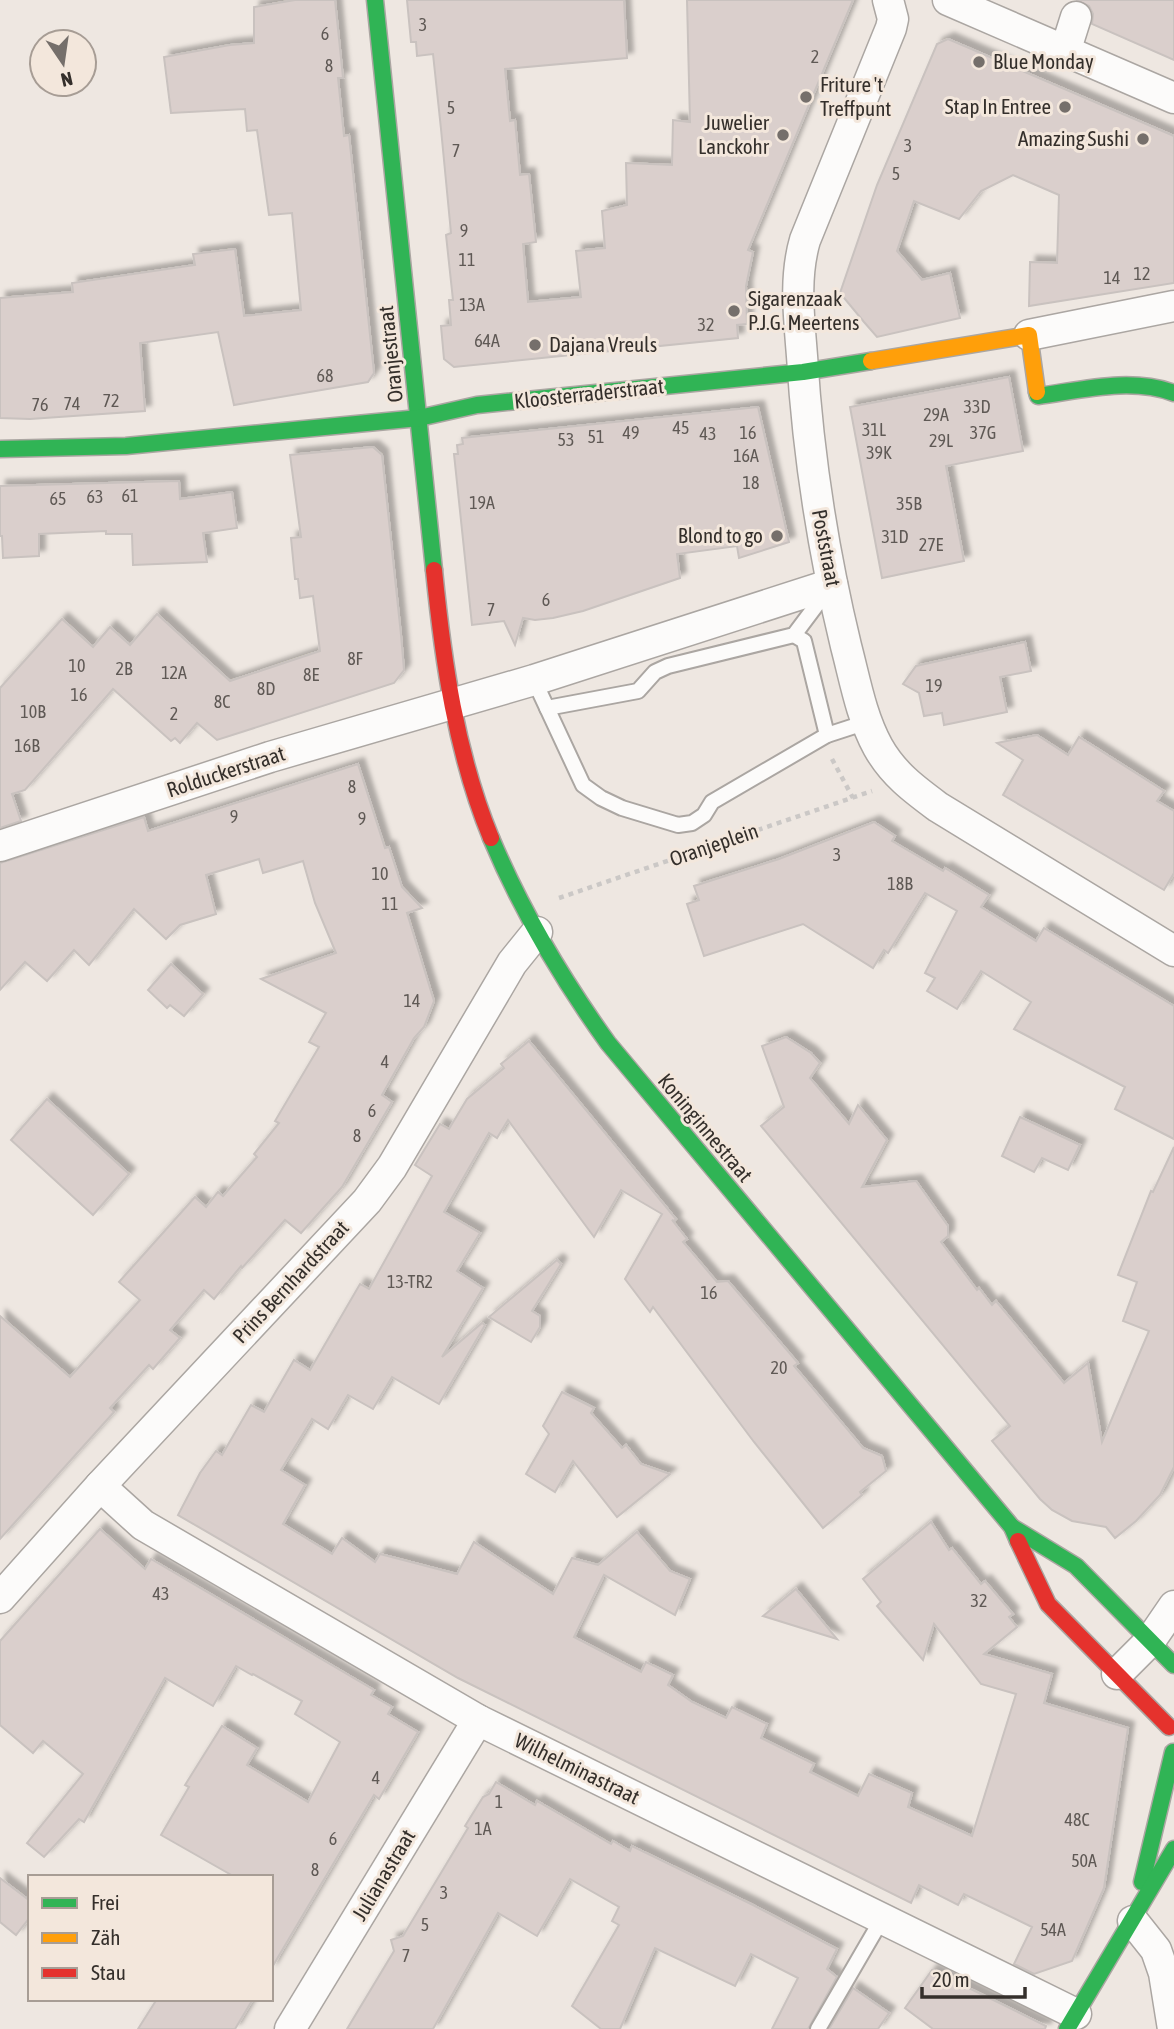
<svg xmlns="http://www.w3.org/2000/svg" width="1174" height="2029" font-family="'Asap Condensed',sans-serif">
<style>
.building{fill:#dacfcc;stroke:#c9c2bf;stroke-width:2;filter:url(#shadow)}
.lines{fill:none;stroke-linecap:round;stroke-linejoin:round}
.lane-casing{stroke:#aba6a2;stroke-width:18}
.street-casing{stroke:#aba6a2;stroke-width:33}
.fast-casing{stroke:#aba6a2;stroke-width:19}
.slow-casing{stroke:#aba6a2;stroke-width:19}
.jam-casing{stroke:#aba6a2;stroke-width:19}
.path{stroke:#cbc8c6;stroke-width:4.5;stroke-dasharray:5 5;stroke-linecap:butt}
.lane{stroke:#fcfbfa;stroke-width:14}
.street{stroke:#fcfbfa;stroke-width:30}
.fast{stroke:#30b455;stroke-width:16}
.slow{stroke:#ff9f0a;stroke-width:16}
.jam{stroke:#e5322d;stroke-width:16}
.poi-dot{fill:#756f6b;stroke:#f3e7dc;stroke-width:2.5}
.labels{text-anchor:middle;stroke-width:6;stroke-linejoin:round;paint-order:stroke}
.number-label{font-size:18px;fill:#5f5955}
.poi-label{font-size:21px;fill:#342f2b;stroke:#f3e7dc;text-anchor:start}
.street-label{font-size:21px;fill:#342f2b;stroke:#f3e7dc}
</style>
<defs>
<filter id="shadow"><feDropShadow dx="6" dy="-6" stdDeviation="2" flood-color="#0004"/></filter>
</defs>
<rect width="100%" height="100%" fill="#eee7e1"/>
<g class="building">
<polygon points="295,0 335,0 343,78 338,78 344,136 349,135 374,373 368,382 234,405 218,332 140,343 145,411 30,419 0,418 0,298 73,292 72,283 195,265 193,254 235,249 244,316 301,310 292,213 269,215 257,130 247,131 245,109 171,113 164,57 230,45 254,43 254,7"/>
<polygon points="407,0 624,0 627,58 505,69 510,121 515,120 520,175 529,174 536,242 523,244 528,302 581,297 576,251 605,248 602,211 627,205 626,163 672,165 673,120 690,122 687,0 853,0 748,250 753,252 746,286 747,324 737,325 738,338 454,367 444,359 441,326 451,325 449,300 453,300 446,235 451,233 441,129 433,54 417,56 416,42 411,42"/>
<polygon points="1076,0 1174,0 1174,60 1092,24 1093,14 1089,6"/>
<polygon points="948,39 1174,136 1174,283 1029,306 1030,262 1057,263 1059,195 1013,175 981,191 959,219 914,201 897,251 922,280 950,273 960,318 877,337 864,322 840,293 877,185 937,44"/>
<polygon points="1009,377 1023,451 946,466 964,561 882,578 850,407"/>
<polygon points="758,407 789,542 739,558 737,546 677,554 680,578 583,611 553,618 535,620 523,618 515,645 504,621 472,625 454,454 458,454 457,445 463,444 462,438"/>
<polygon points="373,447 382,455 401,635 404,670 394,683 217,740 197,723 180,743 175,738 171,741 113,689 25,790 12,794 21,821 0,828 0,688 62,619 93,647 110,627 130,645 157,614 230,681 320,651 313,596 300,598 298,579 295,579 291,538 301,537 290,455"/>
<polygon points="179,481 180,499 232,492 237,528 203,533 207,562 133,565 132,534 106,534 106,531 39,534 39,556 3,558 2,536 0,536 0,486"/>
<polygon points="1025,642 1031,671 1000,677 1007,712 944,725 942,713 924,716 919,693 903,684 916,666"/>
<polygon points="1037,735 1068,755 1079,737 1164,791 1157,801 1174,811 1174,873 1164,890 1003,795 1023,760 997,743"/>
<polygon points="358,764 385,848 389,847 402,887 422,908 407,913 434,1001 424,1027 414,1038 382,1095 392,1102 342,1187 301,1233 285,1220 242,1268 241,1266 214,1299 204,1290 170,1330 180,1338 153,1369 149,1365 110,1408 114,1412 0,1539 0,1316 70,1377 140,1300 119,1282 195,1197 206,1207 218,1192 223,1196 257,1157 254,1154 279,1123 275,1121 319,1047 309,1042 326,1013 261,979 336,953 315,903 303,861 263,873 259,859 206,875 216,914 180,925 166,939 134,909 89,965 74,950 47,981 25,962 0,990 0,863 144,817 148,831"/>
<polygon points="874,822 895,836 892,841 943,871 945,868 989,895 981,907 1036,941 1044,928 1174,1006 1174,1139 1115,1109 1125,1087 1014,1029 1031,1002 981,971 957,1009 927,991 935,978 925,973 957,911 925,893 888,953 884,950 873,968 803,924 704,956 687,904 699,900 694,886 779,859"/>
<polygon points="171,964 203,994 184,1016 170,1005 167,1008 148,990"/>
<polygon points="786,1037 811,1053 820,1063 810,1078 849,1124 858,1105 887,1140 862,1187 916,1181 948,1226 948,1236 941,1242 977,1290 979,1288 992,1305 996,1301 1064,1383 1088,1363 1102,1442 1149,1331 1123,1321 1137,1282 1118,1275 1151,1191 1153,1192 1174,1147 1174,1467 1160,1495 1136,1521 1115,1538 1106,1527 1072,1521 1052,1510 1040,1499 992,1441 1010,1426 761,1126 784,1107 762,1046"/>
<polygon points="529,1041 676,1219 674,1221 672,1220 687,1239 683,1242 717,1282 728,1281 798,1363 794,1366 863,1448 882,1456 886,1471 860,1492 862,1495 823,1528 754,1442 653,1307 650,1312 625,1279 662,1214 621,1190 594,1237 508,1120 497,1138 489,1133 444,1212 480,1233 457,1271 483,1288 442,1357 482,1323 485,1325 439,1404 392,1377 373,1409 348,1395 328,1429 312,1419 281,1470 305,1485 283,1524 332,1554 342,1538 375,1562 380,1554 457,1574 474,1542 553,1594 572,1558 598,1565 637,1532 670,1571 690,1579 675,1615 604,1575 574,1637 641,1672 646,1662 673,1675 668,1685 692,1702 726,1718 732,1707 767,1724 761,1738 814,1764 810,1772 858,1796 869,1774 912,1793 908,1807 972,1836 1016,1694 981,1684 934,1624 923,1660 877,1606 881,1602 863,1579 931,1522 949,1550 952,1548 981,1584 985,1581 1013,1614 1009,1617 1017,1627 984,1654 1052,1674 1044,1703 1128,1728 1104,1888 1072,1961 1034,1974 1014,1964 1032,1927 964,1894 958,1905 919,1885 911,1903 458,1678 178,1515 200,1473 216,1451 222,1455 251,1405 264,1412 294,1360 310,1370 360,1284 369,1289 432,1176 415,1165 440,1124 449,1129 467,1099 504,1068 501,1064"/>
<polygon points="47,1099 129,1174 93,1215 11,1140"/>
<polygon points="1020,1117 1080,1145 1068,1170 1042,1158 1034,1172 1002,1156"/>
<polygon points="557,1260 561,1264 532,1311 540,1316 540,1327 531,1342 489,1317"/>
<polygon points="562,1392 594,1408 591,1413 622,1448 626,1445 641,1464 670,1474 617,1517 573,1461 555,1492 526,1474 549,1434 543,1426"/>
<polygon points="100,1529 145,1569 151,1559 374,1690 371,1695 392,1707 388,1714 418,1732 379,1799 374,1795 271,1969 271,1877 235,1877 161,1835 189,1787 185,1785 222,1726 257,1748 247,1765 308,1802 340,1742 295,1714 302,1701 253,1674 252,1675 236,1666 213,1706 165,1678 84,1822 79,1819 44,1857 27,1843 83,1774 43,1741 33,1753 0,1725 0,1641"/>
<polygon points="796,1589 837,1639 763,1616"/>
<polygon points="496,1782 535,1805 537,1801 611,1844 613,1841 630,1851 632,1846 753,1905 837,1949 827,1969 837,1977 808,2029 772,2029 798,1978 751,1954 735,1986 655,1948 620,2029 601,2029 572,2006 619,1925 612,1921 619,1907 570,1879 537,1936 498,1913 433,2029 347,2029 394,1951 391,1940 403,1936 468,1828 465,1826 483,1797 489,1794"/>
<polygon points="0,1878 30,1901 30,1917 16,1935 0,1922"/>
<polygon points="932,1970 1046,2026 1045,2029 933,2029 905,2008"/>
<polygon points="853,1988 889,2013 878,2029 829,2029"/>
<polygon points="157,1999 253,1999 235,2029 138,2029"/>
</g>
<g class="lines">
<defs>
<g id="lane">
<polyline points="794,635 804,641 827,735"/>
<polyline points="534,680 583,785 601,798 622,808 678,825 692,823 704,815 712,802 827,735 867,722"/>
<polyline points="547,708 638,691 655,672 668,666 794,635 827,591"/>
<polyline points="818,2029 882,1919"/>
</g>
<g id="street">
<path d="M888 0 893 19 891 28 805 240C794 278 799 317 802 356 808 454 823 551 846 646 855 680 861 716 878 747 893 774 915 790 938 807L1174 951"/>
<polyline points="948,0 1174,98"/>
<polyline points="1065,52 1076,17"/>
<polyline points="1029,335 1174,306"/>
<polyline points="0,846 270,757 534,680 832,584"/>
<polyline points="100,1486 143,1525 478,1720 1076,2014"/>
<polyline points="0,1598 100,1486 367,1201 392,1167 512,963 537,932"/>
<polyline points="1117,1674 1150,1641 1174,1606"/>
<polyline points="1133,1921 1156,1950 1164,1973 1173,2029"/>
<polyline points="290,2029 478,1720"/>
</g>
<g id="fast">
<polyline points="375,0 434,570"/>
<path d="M1037 392 1038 396C1082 390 1131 377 1174 393"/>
<polyline points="0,449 126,446 419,418 477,405 803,372 871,361"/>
<path d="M491 838C522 912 562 979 608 1043L1012 1527 1018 1541"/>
<polyline points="1012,1527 1076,1566 1174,1665"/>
<polyline points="1142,1882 1173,1752"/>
<polyline points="1067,2029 1174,1849"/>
</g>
<polyline id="slow" points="871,361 1029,335 1037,392"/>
<g id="jam">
<path d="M434 570C443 661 456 753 491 838"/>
<polyline points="1018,1541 1048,1604 1169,1727"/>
</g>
</defs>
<use href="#lane" class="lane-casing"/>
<use href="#street" class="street-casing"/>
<use href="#fast" class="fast-casing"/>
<use href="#slow" class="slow-casing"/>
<use href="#jam" class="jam-casing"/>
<g class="path">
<polyline points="832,759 853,798"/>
<polyline points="559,898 872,791"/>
</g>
<use href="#lane" class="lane"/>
<use href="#street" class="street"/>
<use href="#fast" class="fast"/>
<use href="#slow" class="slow"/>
<use href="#jam" class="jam"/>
</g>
<g class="poi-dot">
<circle cx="979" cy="62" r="7"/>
<circle cx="806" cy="97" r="7"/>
<circle cx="1065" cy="107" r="7"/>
<circle cx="783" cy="135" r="7"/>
<circle cx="1143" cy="139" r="7"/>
<circle cx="734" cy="311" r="7"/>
<circle cx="535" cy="345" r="7"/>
<circle cx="777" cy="536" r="7"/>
</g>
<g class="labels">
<g class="number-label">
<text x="423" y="31">3</text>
<text x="325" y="40">6</text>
<text x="815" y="63">2</text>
<text x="329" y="72">8</text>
<text x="451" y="114">5</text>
<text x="908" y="152">3</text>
<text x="456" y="157">7</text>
<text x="896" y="180">5</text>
<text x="464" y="237">9</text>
<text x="467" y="266">11</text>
<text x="1142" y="280">12</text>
<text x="1112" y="284">14</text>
<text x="472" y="311">13A</text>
<text x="706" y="331">32</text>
<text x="487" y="347">64A</text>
<text x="325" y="382">68</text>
<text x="111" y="407">72</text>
<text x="72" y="410">74</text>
<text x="40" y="411">76</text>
<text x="977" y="413">33D</text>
<text x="936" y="421">29A</text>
<text x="681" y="434">45</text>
<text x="874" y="436">31L</text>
<text x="631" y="439">49</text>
<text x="748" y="439">16</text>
<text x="983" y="439">37G</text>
<text x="708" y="440">43</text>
<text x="596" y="443">51</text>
<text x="566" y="446">53</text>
<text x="941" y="447">29L</text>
<text x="879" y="459">39K</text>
<text x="746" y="462">16A</text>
<text x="751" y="489">18</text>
<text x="130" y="502">61</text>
<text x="95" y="503">63</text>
<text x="58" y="505">65</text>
<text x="482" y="509">19A</text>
<text x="909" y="510">35B</text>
<text x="895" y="543">31D</text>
<text x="931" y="551">27E</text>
<text x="546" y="606">6</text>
<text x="491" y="616">7</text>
<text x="355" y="665">8F</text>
<text x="77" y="672">10</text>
<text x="124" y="675">2B</text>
<text x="174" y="679">12A</text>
<text x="311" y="681">8E</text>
<text x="934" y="692">19</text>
<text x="266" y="695">8D</text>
<text x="79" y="701">16</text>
<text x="222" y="708">8C</text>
<text x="33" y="718">10B</text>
<text x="174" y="720">2</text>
<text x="27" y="752">16B</text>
<text x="352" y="793">8</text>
<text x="234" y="823">9</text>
<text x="362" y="825">9</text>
<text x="837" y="861">3</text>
<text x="380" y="880">10</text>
<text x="900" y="890">18B</text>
<text x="390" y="910">11</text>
<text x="412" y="1007">14</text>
<text x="385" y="1068">4</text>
<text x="372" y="1117">6</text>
<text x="357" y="1142">8</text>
<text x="410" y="1288">13-TR2</text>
<text x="709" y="1299">16</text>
<text x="779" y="1374">20</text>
<text x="161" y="1600">43</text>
<text x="979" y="1607">32</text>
<text x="376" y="1784">4</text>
<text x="499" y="1808">1</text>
<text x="1077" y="1826">48C</text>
<text x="483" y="1835">1A</text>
<text x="333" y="1845">6</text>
<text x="1084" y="1867">50A</text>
<text x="315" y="1876">8</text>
<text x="444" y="1899">3</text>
<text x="425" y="1931">5</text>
<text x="1053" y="1936">54A</text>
<text x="406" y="1962">7</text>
</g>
<g class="poi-label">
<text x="993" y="69">Blue Monday</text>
<text x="820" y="92">Friture 't<tspan x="820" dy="24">Treffpunt</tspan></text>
<text x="1051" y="114" text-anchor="end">Stap In Entree</text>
<text x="769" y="130" text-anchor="end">Juwelier<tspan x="769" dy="24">Lanckohr</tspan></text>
<text x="1129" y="146" text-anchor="end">Amazing Sushi</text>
<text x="748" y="306">Sigarenzaak<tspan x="748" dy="24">P.J.G. Meertens</tspan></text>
<text x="549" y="352">Dajana Vreuls</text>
<text x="763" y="543" text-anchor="end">Blond to go</text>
</g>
<g class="street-label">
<text transform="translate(391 354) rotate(-96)" y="7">Oranjestraat</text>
<text transform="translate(589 394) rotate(-6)" y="7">Kloosterraderstraat</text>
<text transform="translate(826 548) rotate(79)" y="7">Poststraat</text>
<text transform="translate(226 772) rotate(-18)" y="7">Rolduckerstraat</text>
<text transform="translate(714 845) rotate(-19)" y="7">Oranjeplein</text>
<text transform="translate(705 1128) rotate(50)" y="7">Koninginnestraat</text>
<text transform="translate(291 1282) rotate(-47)" y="7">Prins Bernhardstraat</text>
<text transform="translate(577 1769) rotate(26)" y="7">Wilhelminastraat</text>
<text transform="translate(384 1875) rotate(-59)" y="7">Julianastraat</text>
</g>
</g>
<rect x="28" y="1875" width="245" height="126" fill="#f3e7dc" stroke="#a79d95" stroke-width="2"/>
<rect x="42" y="1898" width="35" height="10" fill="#30b455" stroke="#a79d95" stroke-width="2"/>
<text x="91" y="1910" font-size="21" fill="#342f2b">Frei</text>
<rect x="42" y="1933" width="35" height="10" fill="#ff9f0a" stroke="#a79d95" stroke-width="2"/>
<text x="91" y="1945" font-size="21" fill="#342f2b">Zäh</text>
<rect x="42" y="1968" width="35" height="10" fill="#e5322d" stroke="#a79d95" stroke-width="2"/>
<text x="91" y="1980" font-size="21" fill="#342f2b">Stau</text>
<g transform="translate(63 63) rotate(167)"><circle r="33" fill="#f3e7dc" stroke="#a79d95" stroke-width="2"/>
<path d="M0-5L12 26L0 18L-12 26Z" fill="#756f6b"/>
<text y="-10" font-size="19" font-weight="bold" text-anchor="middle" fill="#342f2b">N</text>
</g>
<path d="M922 1987v10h103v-10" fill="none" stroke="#342f2b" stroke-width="3.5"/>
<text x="932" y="1987" font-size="21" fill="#342f2b" stroke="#f3e7dc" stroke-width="5" paint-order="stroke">20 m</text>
</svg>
